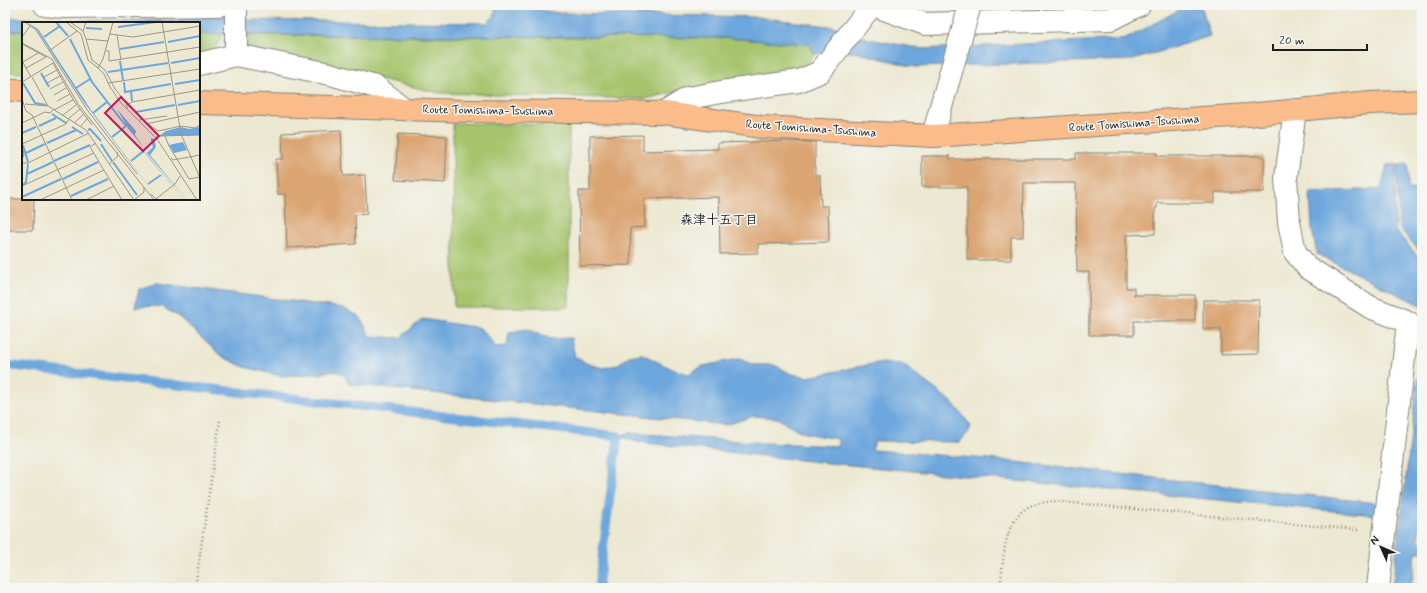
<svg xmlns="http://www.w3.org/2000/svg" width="1427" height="593" font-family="Mynerve,'Klee One',sans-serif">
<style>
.green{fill:#a5c46c;stroke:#607044}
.water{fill:#6ea7dd;stroke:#45627c}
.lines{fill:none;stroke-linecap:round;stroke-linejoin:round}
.stream{stroke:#6ea7dd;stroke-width:9}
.building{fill:#dba573}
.minor-casing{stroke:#848276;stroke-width:24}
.major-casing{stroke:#848276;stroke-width:24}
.path{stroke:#848276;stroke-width:2.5;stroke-dasharray:1 3;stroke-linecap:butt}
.minor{stroke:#fff;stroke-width:22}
.major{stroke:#f9bc8a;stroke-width:22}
.minor-bridge-casing{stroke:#848276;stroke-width:24;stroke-linecap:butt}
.minor-bridge{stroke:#fff;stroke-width:22}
.labels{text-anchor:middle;stroke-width:3;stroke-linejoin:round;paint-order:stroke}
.street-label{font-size:12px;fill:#1c1c1c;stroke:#f6f6f2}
.neighbourhood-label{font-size:13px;font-weight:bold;fill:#1c1c1c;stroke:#f6f6f2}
.inset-river{fill:none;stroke:#6ea7dd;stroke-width:2}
.inset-road{fill:none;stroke:#999689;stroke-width:1}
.view{fill:#c2185b;fill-opacity:0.15;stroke:#c2185b;stroke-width:2}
.inset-edge{fill:none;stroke:#1c1c1c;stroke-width:2}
</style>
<rect width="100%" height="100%" fill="#f6f6f2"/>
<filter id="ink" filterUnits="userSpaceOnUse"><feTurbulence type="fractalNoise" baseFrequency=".025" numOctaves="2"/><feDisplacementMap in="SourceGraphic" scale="8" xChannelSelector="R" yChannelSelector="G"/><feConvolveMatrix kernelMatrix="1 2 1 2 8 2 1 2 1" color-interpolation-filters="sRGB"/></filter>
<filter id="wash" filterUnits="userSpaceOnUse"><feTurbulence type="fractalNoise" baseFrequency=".012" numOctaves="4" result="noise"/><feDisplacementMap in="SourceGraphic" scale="16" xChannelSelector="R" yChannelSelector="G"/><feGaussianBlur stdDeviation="0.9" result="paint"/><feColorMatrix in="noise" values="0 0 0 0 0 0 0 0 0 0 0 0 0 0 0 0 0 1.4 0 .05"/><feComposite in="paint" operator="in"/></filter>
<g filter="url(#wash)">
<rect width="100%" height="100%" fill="#ece8d1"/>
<g class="green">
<polygon points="5,31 23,31 23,73 5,72"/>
<path d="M199 34H222C219 46 211 54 199 57Z"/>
<polygon points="248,35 726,38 809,44 815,54 804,67 785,75 686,89 645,99 439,93 254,49 247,45"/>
<polygon points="453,123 569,125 569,307 454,307"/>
</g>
<g class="water">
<polygon points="499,5 511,5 559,13 758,17 835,27 869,39 923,49 1126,39 1188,5 1201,5 1210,36 1133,60 915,67 855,52 815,54 809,44 726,38 199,34 199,23 23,23 23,31 5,31 5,17 65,21 184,20 222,14 251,20 487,23 495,15 495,9"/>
<polygon points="1396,164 1395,230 1422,261 1422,306 1317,254 1312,229 1310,192 1381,189 1387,165"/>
<polygon points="1408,164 1408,189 1422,190 1422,254 1399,228 1397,165"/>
<polygon points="157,283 343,308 360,317 370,336 400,338 423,319 480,328 489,338 495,347 507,346 509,332 527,329 551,339 571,338 575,357 588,364 603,368 617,365 629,356 642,354 672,369 688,374 703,366 739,359 755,365 774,365 792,374 808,377 877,363 902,364 953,403 971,426 968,433 959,442 875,441 872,450 989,459 1376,503 1375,515 818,462 637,442 618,436 629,433 766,443 838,446 838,439 804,433 788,425 778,418 754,416 726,425 349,384 344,375 338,372 330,371 321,374 281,376 244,367 221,356 179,317 161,306 135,307 139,289"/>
<polygon points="1422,348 1422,509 1418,541 1422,542 1422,552 1416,552 1411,588 1392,588"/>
</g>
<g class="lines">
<polyline class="stream" points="5,365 618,436 598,588"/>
</g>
<g id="blocks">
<g class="building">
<polygon points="341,130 343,176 365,175 367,214 355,215 356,244 287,248 285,194 278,194 276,159 283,159 282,133"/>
<polygon points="398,134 447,136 445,183 395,180"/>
<polygon points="643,135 643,151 718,149 718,143 790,141 815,142 815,175 820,175 821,206 828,206 829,242 758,244 758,253 720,254 719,197 644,199 645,227 630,228 631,265 580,266 579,191 590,191 590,136"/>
<polygon points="1076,153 1157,153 1157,156 1262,156 1264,158 1264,192 1215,192 1215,203 1157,203 1157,208 1155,208 1155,234 1126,235 1126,288 1134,288 1134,295 1195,295 1195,321 1134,321 1134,335 1089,335 1089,272 1077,272 1076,183 1024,183 1023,237 1011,237 1011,260 967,260 967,187 922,187 922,156 950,156 950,159 1076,159"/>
<polygon points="5,199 34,199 33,230 5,230"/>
<polygon points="1203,300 1259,300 1258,354 1221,355 1221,329 1203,329"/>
</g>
</g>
</g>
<g filter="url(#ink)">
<use href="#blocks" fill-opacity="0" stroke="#848276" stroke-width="1"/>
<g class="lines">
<defs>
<g id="minor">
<polyline points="45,5 64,7 219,5"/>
<polyline points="236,5 236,55 330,74 376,87 403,108"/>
<polyline points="873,5 925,24 1111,19 1139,5"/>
<polyline points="199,64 236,55"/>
<polyline points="1295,110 1286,178 1289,222 1295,252 1307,267 1370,307 1408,322 1378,588"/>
<polyline points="664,113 688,98 721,92 799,81 820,72 872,5"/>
<polyline points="933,136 944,96"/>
</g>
<g id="major">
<polyline points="5,89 23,91"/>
<polyline points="199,103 467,111 664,113 762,127 933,136 1247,115 1370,103 1422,101"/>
</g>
</defs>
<use href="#minor" class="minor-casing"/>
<use href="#major" class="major-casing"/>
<g class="path">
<polyline points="195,588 220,420"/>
<path d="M1000 588C1004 561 1002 523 1028 507 1035 503 1045 503 1052 501L1358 530"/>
</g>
<use href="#minor" class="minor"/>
<use href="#major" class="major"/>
<defs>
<polyline id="minor-bridge" points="944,96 970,5"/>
</defs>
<use href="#minor-bridge" class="minor-bridge-casing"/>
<use href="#minor-bridge" class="minor-bridge"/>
</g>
</g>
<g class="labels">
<g class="street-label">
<text transform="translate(488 110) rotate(1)" y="4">Route Tomishima-Tsushima</text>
<text transform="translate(1134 123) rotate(-4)" y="4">Route Tomishima-Tsushima</text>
<text transform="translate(811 128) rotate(4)" y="4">Route Tomishima-Tsushima</text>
</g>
<g class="neighbourhood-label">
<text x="719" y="224">森津十五丁目</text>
</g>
</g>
<g transform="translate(22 22)">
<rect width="178" height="178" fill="#ece8d1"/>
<path d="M5 0 16 7 69 88 137 178 61 79 15 8ZM95 87 114 109 113 113 122 126 104 104 106 106ZM159 105 167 107 178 105V113L137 114 144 109ZM129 116 132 117 134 125 128 133 165 178 125 131 131 125 130 122 123 128V130L162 178 123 131 122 128 108 138 129 122ZM161 120 165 128 152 131 147 123Z" fill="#6ea7dd"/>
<path class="inset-river" d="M34 0 46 14M96 5 134 0M64 6 80 7M22 15 38 4M48 17 70 60 104 104 90 115M146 20 178 14M98 27 142 20M98 39 101 58M149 41 178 36M86 50 146 41M19 51 27 65M102 60 103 70 109 69 110 79M1 61 13 81 24 83M153 62 178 58M54 66 68 57M109 69 149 62M156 83 178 79M114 90 153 83M71 91 85 80M30 92 44 101M17 104 34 96M50 105 61 112M66 108 68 107 79 119M0 111 14 105M25 121 54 108M79 122 90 139M1 123 6 140M4 131 23 122M32 139 68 123M109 139 122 129M91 140 115 173M5 152 31 140M41 157 76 140M126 162 139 153M1 163 4 160 6 142M49 174 86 157M0 175 39 157"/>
<path class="inset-road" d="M3 0 14 8 66 89 115 152M44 0 59 12 66 38 76 46M48 0 61 9M64 0 61 9 64 17 86 19M91 0 81 37 76 46 82 52 88 65 99 81 135 117 175 178M140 0 159 112 178 156M88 12 111 15 178 4M95 13 99 38M0 15 8 4M64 17 70 38 83 48 93 67 105 82M0 21 30 37 56 82 132 178M0 22 24 35 4 46M27 29 55 9M84 29H87V39L178 25M0 39 9 55M1 40 16 31M31 41 52 79 70 103M10 55 26 84M22 55 35 48M0 60 31 41M25 61 38 54M86 61 178 47M28 67 41 60M32 73 44 66M0 77 4 89 10 93 50 178M35 79 48 72M3 82 26 84 64 108 112 178M106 86 104 83 110 80 178 68M32 88 51 78M40 94 54 83M46 97 58 87M117 98 145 94M122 99 136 109 159 104 173 106 178 103M0 101 23 90 28 91 31 88M52 101 62 92M124 102 178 90M58 105 66 96M137 114 178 113M143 114 147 124 167 157 178 155M74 121 68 125 100 178M0 122 44 102 46 98M149 136 151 138 178 133M0 137 2 133 0 122M0 141H6L67 111M87 142 96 134 95 130M0 164 72 131M129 172 134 177 153 162 158 154M18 178 82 148M64 178 92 164M112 178 122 170V165"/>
<path class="view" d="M99 75 137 114 121 129 83 91Z"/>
<rect width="178" height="178" class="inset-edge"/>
</g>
<rect width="1427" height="593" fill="none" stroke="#f6f6f2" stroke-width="20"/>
<g transform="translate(1381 547) rotate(315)" stroke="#f6f6f2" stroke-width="3" paint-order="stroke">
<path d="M0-3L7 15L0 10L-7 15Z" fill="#1c1c1c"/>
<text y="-6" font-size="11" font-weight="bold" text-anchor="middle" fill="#1c1c1c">N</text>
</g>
<path d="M1273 44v6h94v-6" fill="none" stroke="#1c1c1c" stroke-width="2"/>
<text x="1279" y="44" font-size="12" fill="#1c1c1c" stroke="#f6f6f2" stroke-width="3" paint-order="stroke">20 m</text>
</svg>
